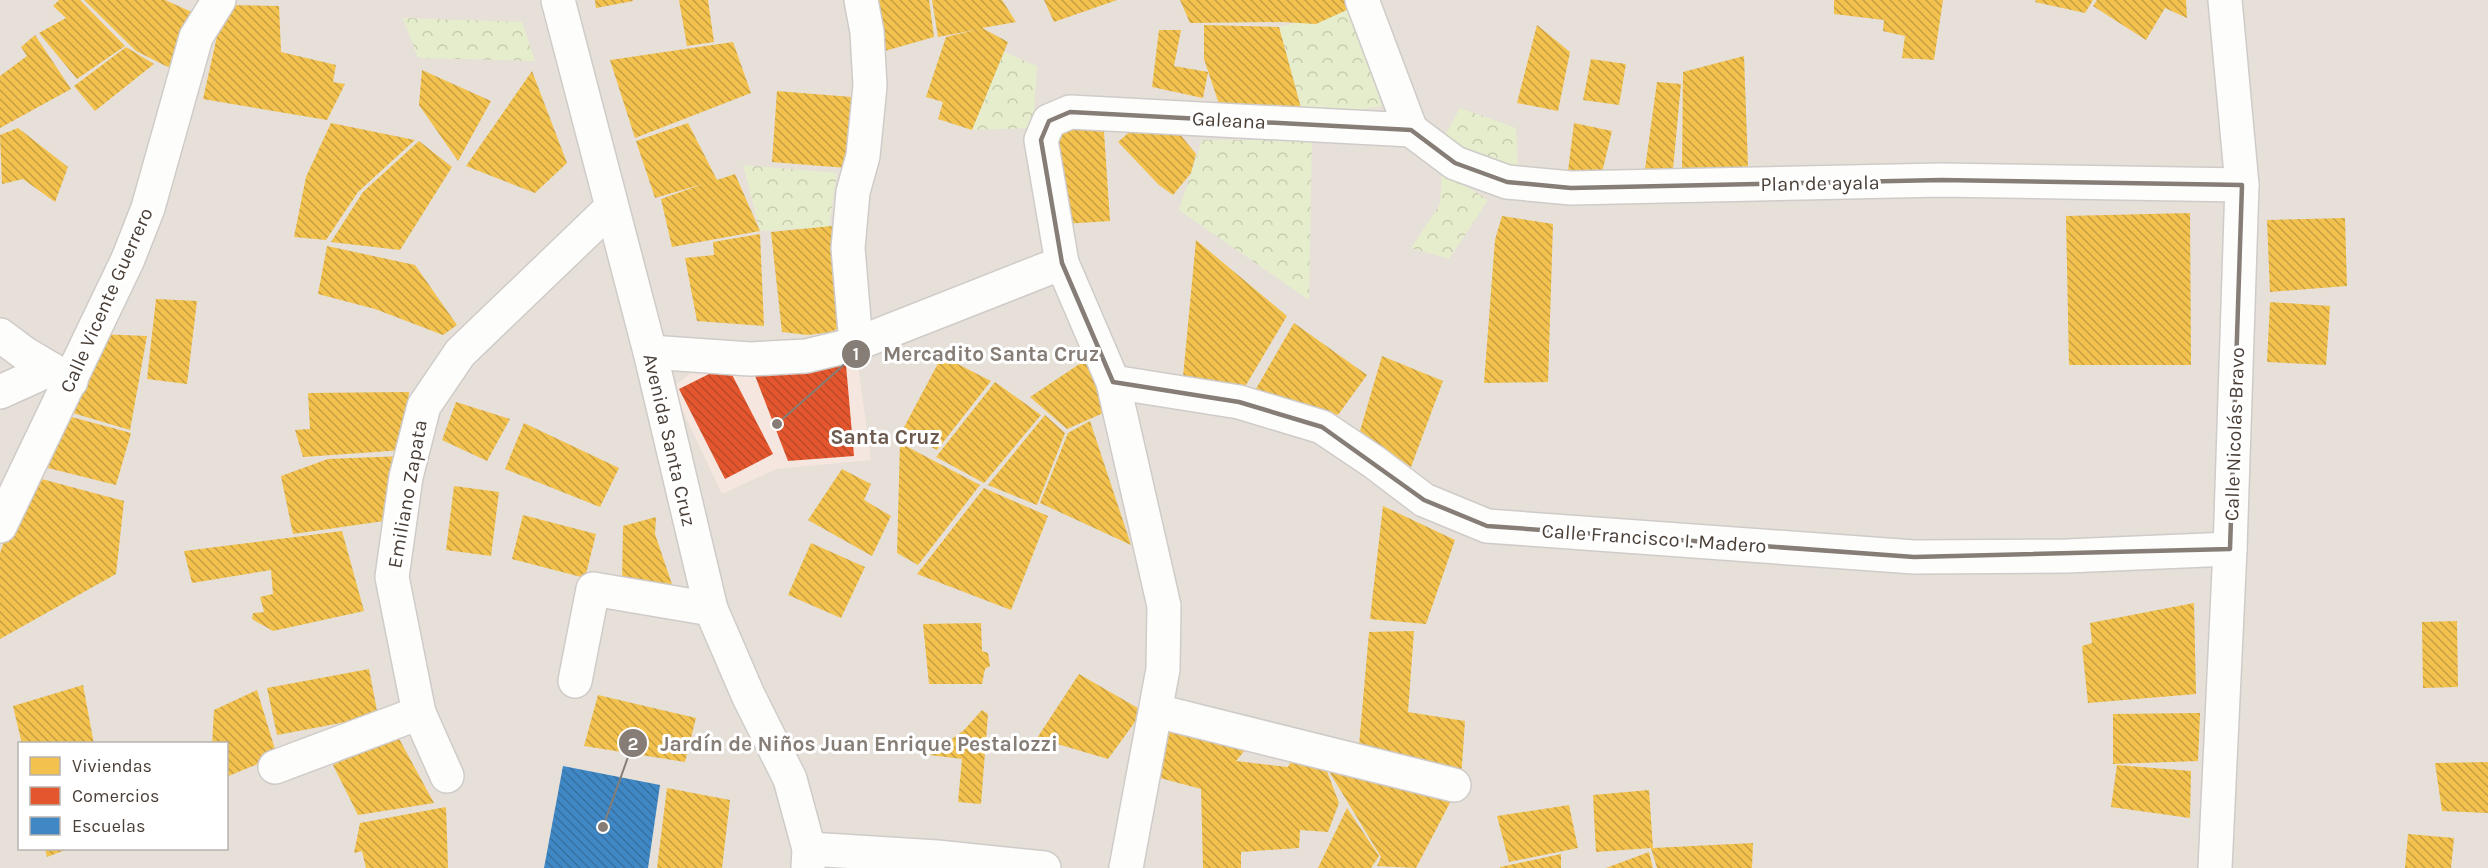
<svg xmlns="http://www.w3.org/2000/svg" width="2488" height="868" font-family="Karla,sans-serif">
<style>
.residential{fill:#e6e0d9;fill-rule:evenodd}
.commercial{fill:#f5e7df}
.forest{fill:url(#forest-crowns)}
.homes{fill:url(#homes-back-hatch)}
.shops{fill:url(#shops-back-hatch)}
.schools{fill:url(#schools-back-hatch)}
.lines{fill:none;stroke-linecap:round;stroke-linejoin:round}
.minor-casing{stroke:#cfcbc8;stroke-width:36}
.tertiary-casing{stroke:#cfcbc8;stroke-width:36}
.minor{stroke:#fdfdfc;stroke-width:33}
.tertiary{stroke:#fdfdfc;stroke-width:33}
.marked{fill:none;stroke:#857d76;stroke-width:4.5;stroke-linejoin:round}
.labels{text-anchor:middle;stroke-width:6;stroke-linejoin:round;paint-order:stroke}
.street-label{font-size:20px;fill:#4a3f37;stroke:#fff}
.neighbourhood-label{font-size:21px;font-weight:bold;fill:#6d5a4e;stroke:#fff}
.leader{fill:none;stroke:#857d76;stroke-width:2}
.callout-dot{fill:#857d76;stroke:#fff;stroke-width:2}
.mark-label{font-size:18px;text-anchor:middle;font-weight:bold;fill:#fff}
.callout-label{font-size:21px;text-anchor:middle;font-weight:bold;fill:#857d76;stroke:#fff;stroke-width:6;stroke-linejoin:round;paint-order:stroke}
</style>
<defs>
<pattern id="forest-crowns" width="20" height="18" patternUnits="userSpaceOnUse" patternTransform="scale(1.5)"><rect width="20" height="18" fill="#e6edcc"/><path d="M2 6a3 3 0 1 1 6 0M12 15a3 3 0 1 1 6 0" fill="none" stroke="#c7ccb0"/></pattern>
<pattern id="homes-back-hatch" width="6" height="6" patternUnits="userSpaceOnUse" patternTransform="scale(1.5)"><rect width="6" height="6" fill="#f2c14e"/><path d="M-1 5l2 2M0 0l6 6M5-1l2 2" fill="none" stroke="#c69e42"/></pattern>
<pattern id="shops-back-hatch" width="6" height="6" patternUnits="userSpaceOnUse" patternTransform="scale(1.5)"><rect width="6" height="6" fill="#e4572e"/><path d="M-1 5l2 2M0 0l6 6M5-1l2 2" fill="none" stroke="#bb4928"/></pattern>
<pattern id="schools-back-hatch" width="6" height="6" patternUnits="userSpaceOnUse" patternTransform="scale(1.5)"><rect width="6" height="6" fill="#3f88c5"/><path d="M-1 5l2 2M0 0l6 6M5-1l2 2" fill="none" stroke="#3771a1"/></pattern>
</defs>
<rect width="100%" height="100%" fill="#f2efec"/>
<path class="residential" d="M0 0H2488V868H0ZM20 744H226V848H20Z"/>
<polygon class="commercial" points="857,358 871,460 776,469 722,494 672,388 703,363"/>
<g class="forest">
<polygon points="1349,9 1382,106 1304,119 1279,27"/>
<polygon points="403,18 522,22 535,61 418,58"/>
<polygon points="1004,52 1037,66 1033,128 972,130"/>
<polygon points="1460,108 1516,128 1518,170 1437,150"/>
<polygon points="1202,140 1312,140 1309,300 1179,210"/>
<polygon points="743,165 837,173 829,227 760,231"/>
<polygon points="1442,171 1488,200 1449,259 1411,248 1440,204"/>
</g>
<g class="homes">
<polygon points="59,0 80,0 125,46 77,79 39,33 66,18 53,6"/>
<polygon points="84,0 165,0 196,14 176,71 136,51"/>
<polygon points="595,0 633,0 633,1 596,8"/>
<polygon points="679,0 708,0 714,42 687,46"/>
<polygon points="865,0 929,0 934,37 874,54"/>
<polygon points="932,0 1002,0 1016,22 982,28 1008,42 972,130 938,119 943,102 926,97 946,37 975,30 938,37"/>
<polygon points="1044,0 1117,0 1054,22"/>
<polygon points="1180,0 1345,0 1349,9 1316,24 1282,22 1190,23"/>
<polygon points="1834,0 1943,0 1934,60 1902,58 1905,36 1883,31 1884,20 1834,14"/>
<polygon points="2036,0 2093,0 2085,13 2035,2"/>
<polygon points="2097,0 2186,0 2187,18 2165,8 2146,40 2093,6"/>
<polygon points="224,5 279,6 281,52 336,65 333,82 345,84 327,120 203,99"/>
<polygon points="1204,25 1279,27 1304,119 1223,116 1204,59"/>
<polygon points="1537,25 1570,52 1558,111 1517,103"/>
<polygon points="1159,30 1181,30 1174,66 1208,72 1203,98 1152,87"/>
<polygon points="35,35 71,89 0,128 0,76 27,56 21,47"/>
<polygon points="733,42 751,93 635,138 610,60"/>
<polygon points="126,47 154,64 95,111 74,86"/>
<polygon points="1744,56 1748,167 1682,170 1683,72"/>
<polygon points="1591,59 1626,64 1619,105 1583,100"/>
<polygon points="422,70 491,101 458,161 419,105"/>
<polygon points="532,71 567,163 535,193 466,166"/>
<polygon points="1657,82 1681,84 1673,169 1645,169"/>
<polygon points="777,91 852,97 847,168 772,162"/>
<polygon points="1103,117 1110,221 1064,224 1057,120"/>
<polygon points="1142,121 1178,132 1196,154 1191,173 1173,195 1159,185 1118,142"/>
<polygon points="331,123 415,140 358,192 326,240 294,237 306,177"/>
<polygon points="688,123 717,180 735,174 760,231 672,247 661,199 703,184 655,198 636,141"/>
<polygon points="1574,123 1612,131 1600,181 1567,179"/>
<polygon points="18,128 68,167 55,202 23,179 2,184 0,135"/>
<polygon points="419,141 452,167 400,250 331,242 363,192"/>
<polygon points="2190,213 2191,365 2069,365 2066,216"/>
<polygon points="1502,216 1553,224 1548,382 1484,383 1495,240"/>
<polygon points="2345,218 2347,286 2270,292 2267,220"/>
<polygon points="842,225 851,322 831,332 808,335 782,332 771,232"/>
<polygon points="760,234 764,326 697,321 685,258 714,255 713,242"/>
<polygon points="1196,240 1287,316 1243,390 1183,377"/>
<polygon points="327,246 415,265 457,325 443,335 375,309 318,294"/>
<polygon points="156,299 197,301 187,384 147,379"/>
<polygon points="2270,302 2330,306 2326,365 2267,362"/>
<polygon points="1294,323 1367,375 1338,415 1253,394"/>
<polygon points="98,334 147,336 130,430 66,411"/>
<polygon points="1093,355 1108,411 1067,429 1030,397"/>
<polygon points="942,356 991,381 937,450 902,431"/>
<polygon points="1382,356 1443,381 1411,467 1360,431"/>
<polygon points="995,382 1041,415 984,483 936,457"/>
<polygon points="409,392 404,450 303,457 295,430 310,429 308,393"/>
<polygon points="456,402 510,419 487,461 442,440"/>
<polygon points="1045,415 1065,433 1037,505 988,485"/>
<polygon points="68,416 131,433 116,485 48,468"/>
<polygon points="1090,421 1131,545 1040,503 1068,433"/>
<polygon points="524,423 619,468 600,507 505,469"/>
<polygon points="900,443 980,485 918,565 897,553"/>
<polygon points="402,456 391,520 293,534 281,476 328,459"/>
<polygon points="842,469 871,484 864,500 891,516 872,556 808,520"/>
<polygon points="34,477 124,501 116,574 0,639 0,553 6,536"/>
<polygon points="454,486 499,492 491,556 446,550"/>
<polygon points="984,488 1048,516 1011,610 917,574"/>
<polygon points="1383,506 1455,540 1426,624 1370,619"/>
<polygon points="523,515 596,534 585,578 512,559"/>
<polygon points="656,517 655,534 678,602 622,584 623,526"/>
<polygon points="342,531 364,611 273,631 252,619 253,613 264,612 260,597 273,594 271,570 192,583 184,551"/>
<polygon points="811,543 865,567 841,618 788,595"/>
<polygon points="2194,603 2196,694 2088,703 2082,646 2092,643 2090,623"/>
<polygon points="2457,621 2458,687 2423,688 2422,622"/>
<polygon points="981,623 982,651 988,653 990,666 985,669 982,684 929,684 923,624"/>
<polygon points="1414,631 1408,712 1465,721 1461,780 1358,757 1369,632"/>
<polygon points="369,669 378,716 277,735 267,688"/>
<polygon points="1079,674 1143,711 1108,759 1037,738"/>
<polygon points="83,685 94,744 22,744 13,706"/>
<polygon points="257,690 277,756 226,777 226,744 212,744 214,710"/>
<polygon points="598,695 696,718 685,762 584,746"/>
<polygon points="982,710 988,714 981,804 958,802 962,759 930,755 964,730"/>
<polygon points="2200,713 2198,761 2113,764 2113,714"/>
<polygon points="1166,718 1250,744 1236,761 1288,767 1292,759 1325,766 1339,803 1328,832 1300,830 1299,848 1241,852 1241,868 1203,868 1201,789 1145,774"/>
<polygon points="397,735 434,803 358,815 333,765"/>
<polygon points="2488,762 2488,813 2442,811 2435,763"/>
<polygon points="1330,764 1454,795 1416,868 1377,866 1381,857 1330,773"/>
<polygon points="2117,765 2191,771 2190,818 2111,807"/>
<polygon points="667,788 730,800 722,868 657,868"/>
<polygon points="1649,790 1653,848 1753,843 1752,868 1657,868 1651,848 1596,852 1593,795"/>
<polygon points="1569,805 1578,848 1509,862 1497,816"/>
<polygon points="446,807 448,868 366,868 362,851 354,853 360,823"/>
<polygon points="1347,808 1379,856 1371,868 1318,868"/>
<polygon points="2408,834 2454,838 2451,868 2405,868"/>
<polygon points="45,849 68,849 47,857"/>
<polygon points="1649,852 1653,868 1606,868"/>
<polygon points="1561,854 1561,868 1500,868 1500,867"/>
</g>
<g class="shops">
<polygon points="727,365 773,454 725,479 679,389"/>
<polygon points="846,365 854,456 788,461 754,373"/>
</g>
<polygon class="schools" points="563,766 660,785 648,868 544,868"/>
<g class="lines">
<defs>
<g id="minor">
<polyline points="1362,0 1411,130"/>
<polyline points="1411,130 1455,163 1507,182 1571,188 1941,180 2242,185"/>
<polyline points="0,335 24,353 71,381"/>
<polyline points="856,344 848,248 853,192 863,156 870,86 867,32 861,0"/>
<polyline points="650,352 750,359 806,356 856,344 1062,263"/>
<polyline points="1113,382 1239,402 1322,427 1374,462 1424,500 1487,526 1914,557 2067,556 2230,549"/>
<polyline points="0,392 51,369"/>
<polyline points="0,526 128,259 148,208 196,37 219,0"/>
<polyline points="575,681 593,589 711,609"/>
<polyline points="1157,711 1454,785"/>
<polyline points="275,767 419,713"/>
<polyline points="447,776 419,713 392,577 406,477 424,406 460,353 611,208"/>
<polyline points="809,849 937,857 1044,868"/>
<polyline points="1126,868 1163,669 1164,606 1113,382 1062,263 1041,140 1049,121 1070,112 1411,130"/>
<polyline points="2215,868 2230,549 2242,185 2225,0"/>
</g>
<polyline id="tertiary" points="558,0 650,352 711,609 748,695 790,779 809,849 808,868"/>
</defs>
<use href="#minor" class="minor-casing"/>
<use href="#tertiary" class="tertiary-casing"/>
<use href="#minor" class="minor"/>
<use href="#tertiary" class="tertiary"/>
</g>
<path class="marked" d="M1070 112 1411 130 1455 163 1507 182 1571 188 1941 180 2242 185 2230 549 1914 557 1487 526 1424 500 1322 427 1239 402 1113 382 1062 263 1041 140 1049 121Z"/>
<g class="labels">
<g class="street-label">
<text transform="translate(1229 120) rotate(3)" y="7">Galeana</text>
<text transform="translate(1820 183) rotate(-1)" y="7">Plan de ayala</text>
<text transform="translate(106 300) rotate(-66)" y="7">Calle Vicente Guerrero</text>
<text transform="translate(2234 434) rotate(-88)" y="7">Calle Nicolás Bravo</text>
<text transform="translate(670 440) rotate(77)" y="7">Avenida Santa Cruz</text>
<text transform="translate(407 494) rotate(-80)" y="7">Emiliano Zapata</text>
<text transform="translate(1654 538) rotate(4)" y="7">Calle Francisco I. Madero</text>
</g>
<g class="neighbourhood-label">
<text x="885" y="444">Santa Cruz</text>
</g>
</g>
<path class="leader" d="M777 424L856 354M603 827L633 743"/>
<g class="callout-dot">
<circle cx="777" cy="424" r="6"/>
<circle cx="603" cy="827" r="6"/>
<circle cx="856" cy="354" r="15"/>
<circle cx="633" cy="743" r="15"/>
</g>
<g class="mark-label">
<text x="856" y="360">1</text>
<text x="633" y="750">2</text>
</g>
<g class="callout-label">
<text x="991" y="361">Mercadito Santa Cruz</text>
<text x="859" y="751">Jardín de Niños Juan Enrique Pestalozzi</text>
</g>
<rect x="18" y="742" width="210" height="108" fill="#ffffff" stroke="#b7b2af" stroke-width="1.5"/>
<rect x="30" y="757" width="30" height="18" fill="#f2c14e" stroke="#b7b2af" stroke-width="1.5"/>
<text x="72" y="772" font-size="18" fill="#4a3f37">Viviendas</text>
<rect x="30" y="787" width="30" height="18" fill="#e4572e" stroke="#b7b2af" stroke-width="1.5"/>
<text x="72" y="802" font-size="18" fill="#4a3f37">Comercios</text>
<rect x="30" y="817" width="30" height="18" fill="#3f88c5" stroke="#b7b2af" stroke-width="1.5"/>
<text x="72" y="832" font-size="18" fill="#4a3f37">Escuelas</text>
</svg>
